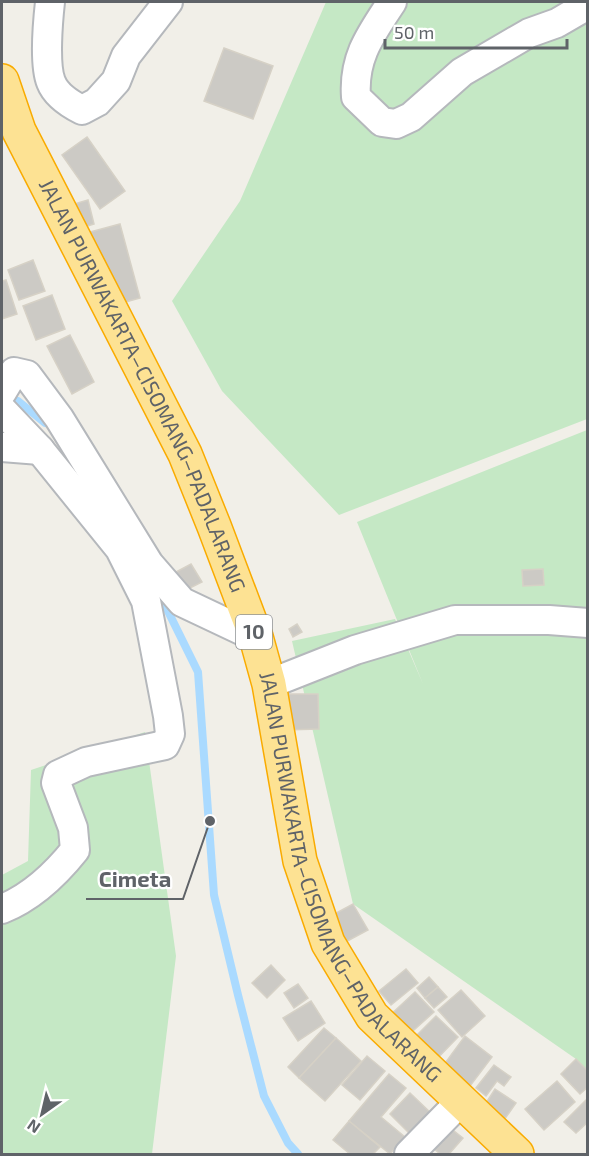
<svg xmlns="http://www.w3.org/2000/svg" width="589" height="1156" font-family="'Exo 2',sans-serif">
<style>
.green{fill:#c5e8c5}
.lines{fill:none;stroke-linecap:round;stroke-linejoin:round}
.stream{stroke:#aadaff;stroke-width:8}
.building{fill:#cccac5;stroke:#d6d1c6;stroke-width:1.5}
.minor-casing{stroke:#b5b8bc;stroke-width:32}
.highway-casing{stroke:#f9ab00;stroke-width:36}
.minor{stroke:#fff;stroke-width:28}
.highway{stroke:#fde293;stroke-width:33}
.labels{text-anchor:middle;stroke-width:4.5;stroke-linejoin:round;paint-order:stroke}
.shield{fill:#fff;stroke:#8f9295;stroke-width:1.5}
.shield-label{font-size:20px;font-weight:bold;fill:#5f6368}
.street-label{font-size:21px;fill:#5f6368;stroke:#fff}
.leader{fill:none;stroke:#5f6368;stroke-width:2}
.callout-dot{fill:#5f6368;stroke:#fff;stroke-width:2}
.callout-label{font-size:22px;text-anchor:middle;font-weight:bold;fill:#5f6368;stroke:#fff;stroke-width:4.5;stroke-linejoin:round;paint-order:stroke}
</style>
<rect width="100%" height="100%" fill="#f1efe8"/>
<g class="green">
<polygon points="326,2 587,2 587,419 339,515 222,391 172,301 240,201"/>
<polygon points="587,430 587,1070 576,1059 353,904 292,641 395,619 423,684 357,522"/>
<polygon points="145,732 176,956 152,1154 2,1154 2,875 28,861 31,770"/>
</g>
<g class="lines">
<g class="stream">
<polyline points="6,397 18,401 45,423"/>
<polyline points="160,595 198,672 214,895 238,995 264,1096 288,1143 298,1154"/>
</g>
</g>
<g class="building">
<polygon points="224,48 273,66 253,119 204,101"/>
<polygon points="87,137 125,191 100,209 62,155"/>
<polygon points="88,200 94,224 78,229 71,205"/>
<polygon points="120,224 140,298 111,306 90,232"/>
<polygon points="33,260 45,291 19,300 8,270"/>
<polygon points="6,280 17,314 2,319 2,281"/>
<polygon points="52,295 65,329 36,340 23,306"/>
<polygon points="70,335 94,382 72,394 47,346"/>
<polygon points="191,564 202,582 184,591 174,573"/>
<polygon points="543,569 544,585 523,586 522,570"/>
<polygon points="297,624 302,632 293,637 289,629"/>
<polygon points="283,694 318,694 319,729 283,730"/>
<polygon points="353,904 368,930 340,945 325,919"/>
<polygon points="271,965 285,980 267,998 252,983"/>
<polygon points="406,969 418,983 391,1005 379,991"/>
<polygon points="429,977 438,987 425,998 417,988"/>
<polygon points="298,984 308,998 294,1008 284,993"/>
<polygon points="438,987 447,997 434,1008 425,998"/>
<polygon points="461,990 485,1016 462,1037 438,1010"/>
<polygon points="415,992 434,1012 405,1038 387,1018"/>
<polygon points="311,1001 325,1023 298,1041 283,1018"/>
<polygon points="436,1016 458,1037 429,1067 407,1045"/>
<polygon points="324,1028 336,1038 299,1078 288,1067"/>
<polygon points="465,1036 492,1057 467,1090 440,1070"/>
<polygon points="336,1038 361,1061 325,1101 299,1078"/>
<polygon points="367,1056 385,1071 360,1100 342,1085"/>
<polygon points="576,1059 588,1071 588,1087 580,1094 561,1074"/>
<polygon points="494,1065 511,1077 504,1086 497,1081 486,1096 476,1088"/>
<polygon points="389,1074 406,1088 381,1117 405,1137 390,1154 349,1121"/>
<polygon points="557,1081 575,1102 544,1130 525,1109"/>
<polygon points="495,1089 516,1103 504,1120 484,1106"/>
<polygon points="410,1093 433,1115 413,1137 390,1114"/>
<polygon points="588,1098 588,1122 576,1133 564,1122"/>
<polygon points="349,1121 380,1147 373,1154 350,1154 333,1140"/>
<polygon points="449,1127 463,1138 449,1154 440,1154 432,1147"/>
</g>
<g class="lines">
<defs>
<g id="minor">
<path d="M50 2C48 20 44 65 51 82 56 95 70 104 82 110L97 102 116 81 126 56 168 2"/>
<path d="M392 2C371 34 353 57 356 97L382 122 396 124 411 117 462 72 529 33 557 23 588 5"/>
<polyline points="2,392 14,372 27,375 59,418 149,564 182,602 256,637"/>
<polyline points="2,410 40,450 2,447"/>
<polyline points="269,684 355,650 455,620 549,620 588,623"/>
<path d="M2 909C32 897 55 875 75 850L73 828 56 783 58 775 86 762 165 745 170 734 168 716 146 601 120 549 40 450"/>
<polyline points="409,1154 460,1102"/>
</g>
<g id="highway">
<path id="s1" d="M2 81 19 131 185 454 214 526 256 637 269 684 300 861 328 943 372 1016 517 1154"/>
</g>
</defs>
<use href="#minor" class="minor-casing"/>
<use href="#highway" class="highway-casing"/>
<use href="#minor" class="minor"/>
<use href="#highway" class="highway"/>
</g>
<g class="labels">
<rect class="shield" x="236" y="615" width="36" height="34" rx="4.5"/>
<g class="shield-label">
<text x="254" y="639">10</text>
</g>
<g class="street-label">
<text dy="7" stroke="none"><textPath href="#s1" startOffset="336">JALAN PURWAKARTA–CISOMANG–PADALARANG</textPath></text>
<text dy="7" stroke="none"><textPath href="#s1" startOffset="876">JALAN PURWAKARTA–CISOMANG–PADALARANG</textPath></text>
</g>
</g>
<path class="leader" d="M210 821L183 899H86"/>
<circle class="callout-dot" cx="210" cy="821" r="6"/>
<g class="callout-label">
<text x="135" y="887">Cimeta</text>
</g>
<rect width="589" height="1156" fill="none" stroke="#5f6368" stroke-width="6"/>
<g transform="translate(42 1114) rotate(214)" stroke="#ffffff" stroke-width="4.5" paint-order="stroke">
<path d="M0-4.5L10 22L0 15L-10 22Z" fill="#5f6368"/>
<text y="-9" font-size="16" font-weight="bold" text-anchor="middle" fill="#5f6368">N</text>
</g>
<path d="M385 39v9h182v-9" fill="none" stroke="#5f6368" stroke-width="3"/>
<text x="394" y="39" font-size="18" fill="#5f6368" stroke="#ffffff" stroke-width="4.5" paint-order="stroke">50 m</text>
</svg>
